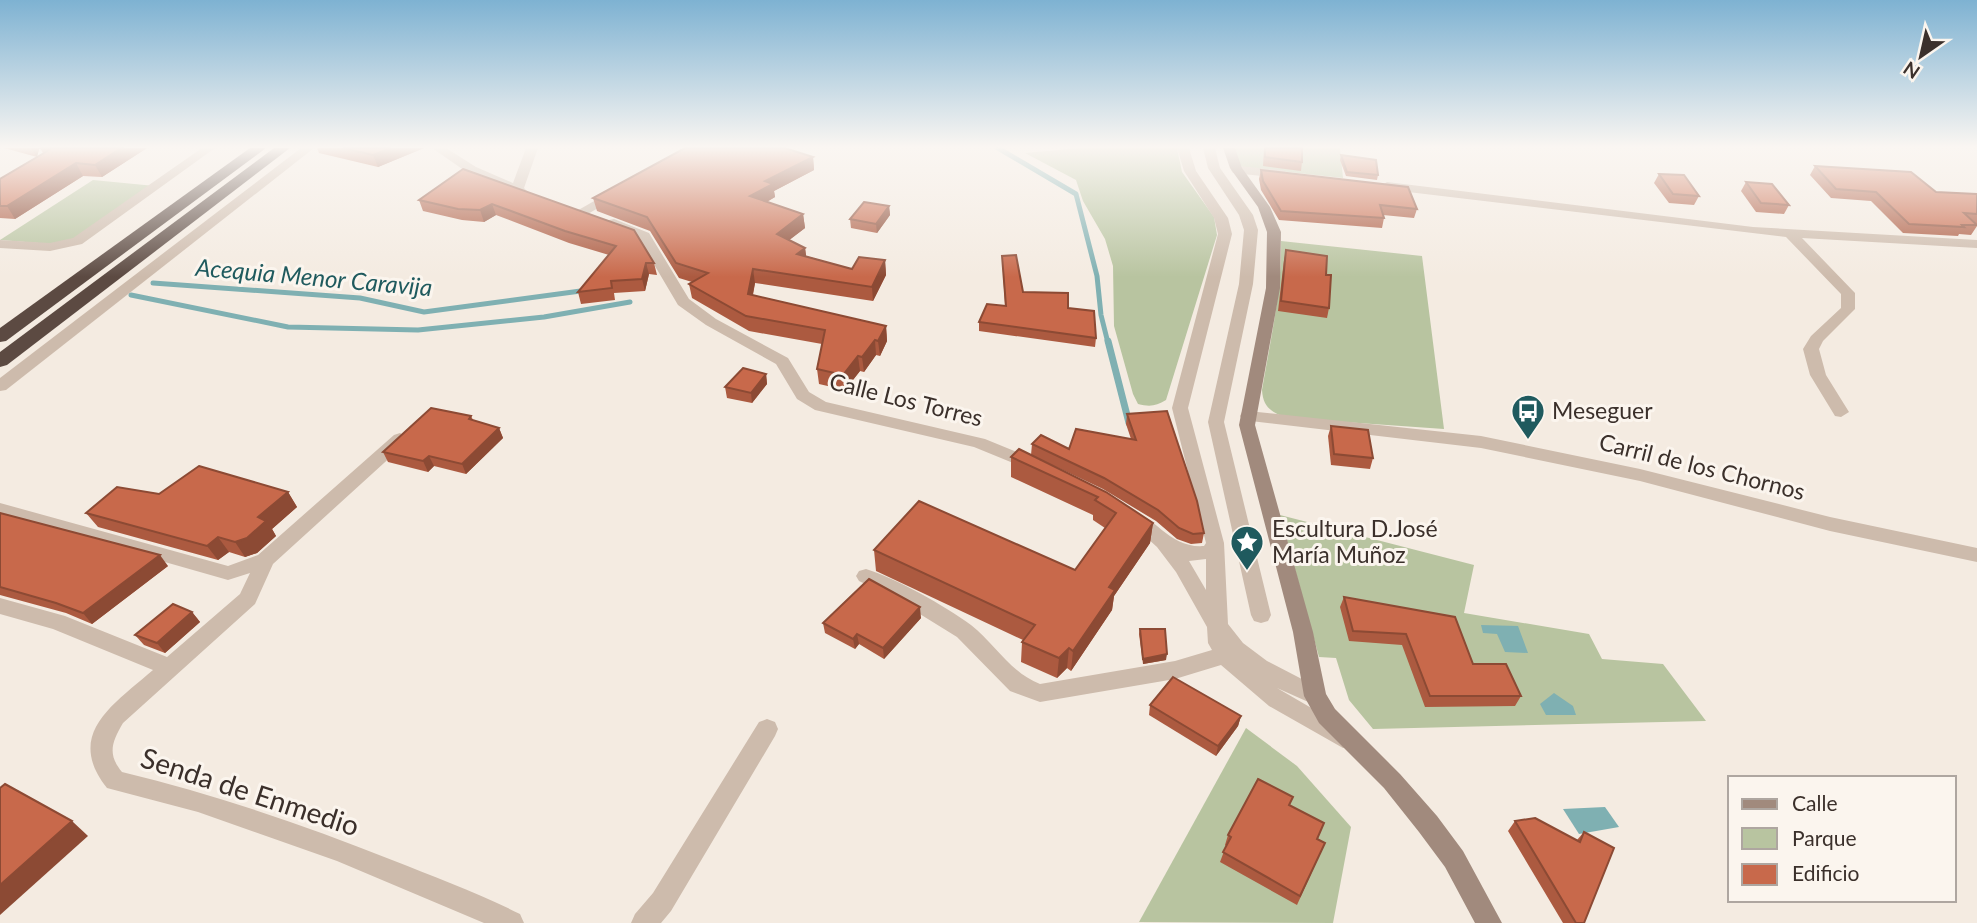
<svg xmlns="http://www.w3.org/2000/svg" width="1977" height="923" font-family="Lato,sans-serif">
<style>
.green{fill:#b8c4a0}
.water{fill:#7fb0b2}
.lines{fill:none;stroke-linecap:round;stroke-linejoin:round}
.stream-far1{stroke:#7fb0b2;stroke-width:5}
.stream{stroke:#7fb0b2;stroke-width:7}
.street{fill:#cdbbac;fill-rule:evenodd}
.secondary{fill:#a18a7d;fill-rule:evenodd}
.highway{fill:#5c4a42;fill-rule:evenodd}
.wall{fill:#ac5a40;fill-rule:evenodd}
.shaded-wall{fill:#8c4a34}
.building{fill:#c8694b;stroke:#8c4a34;stroke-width:2}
.labels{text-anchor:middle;stroke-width:6;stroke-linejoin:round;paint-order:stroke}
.street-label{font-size:23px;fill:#3b302b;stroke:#fbf5ee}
.poi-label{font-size:23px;fill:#3b302b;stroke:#fbf5ee;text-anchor:start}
.water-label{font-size:24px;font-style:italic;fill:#1f5a5e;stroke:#fbf5ee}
.near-street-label{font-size:28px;fill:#3b302b;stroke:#fbf5ee}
</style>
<rect width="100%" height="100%" fill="#f4ebe1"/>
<g class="green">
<path d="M1080 148H1177L1182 172 1214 217 1217 235 1166 400C1156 406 1150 407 1138 404L1133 394 1114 326 1113 266 1105 239 1083 201 1076 180 1025 153Z"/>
<polygon points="1232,148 1340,148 1343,178 1243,167 1238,164"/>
<polygon points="93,180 155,186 64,245 0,240"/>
<path d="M1281 241 1422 256 1444 429 1287 418C1271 412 1263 407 1262 390 1270 342 1282 291 1281 241Z"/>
<polygon points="1280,515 1474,565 1464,613 1589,634 1602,659 1663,664 1706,721 1373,729 1349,700 1336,658 1319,657"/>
<polygon points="1246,728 1297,766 1351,827 1333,923 1139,922"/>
</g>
<g class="water">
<polygon points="1481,625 1518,626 1528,653 1505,652 1497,634 1483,633"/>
<polygon points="1554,693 1573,706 1576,715 1546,715 1540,704"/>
<polygon points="1605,807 1619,827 1579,834 1563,809"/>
</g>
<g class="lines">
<g class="stream-far1">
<polyline points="998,148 1076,194 1097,276 1101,315 1108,343"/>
<polyline points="153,283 360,298 424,312 588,290"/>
<polyline points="131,295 288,327 418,330 544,317 630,302"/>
</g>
<polyline class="stream" points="1108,341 1129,423"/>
<g class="street">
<polygon points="202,148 215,148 82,244 50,251 0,248 0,240 50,243 73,238"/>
<polygon points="301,148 314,148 6,390 0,391 0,378"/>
<polygon points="432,148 446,148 476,167 513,183 526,148 538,148 524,188 527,191 521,195 468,173"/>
<path d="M1177 148H1189L1196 171 1228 218 1232 234 1188 408 1224 543 1228 624 1243 643 1267 661 1323 690 1326 696 1323 702 1315 705 1277 688 1351 731 1354 738 1351 745 1343 748 1269 706 1221 665 1175 679 1040 702 1010 691 957 637 894 598 859 581 856 576 859 571 866 569C896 578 945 606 971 625 995 644 1011 673 1040 684L1175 661 1212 650 1208 643 1207 627 1176 572 1157 547 1126 519 1128 514C1151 508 1167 549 1204 546L1206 543 1172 408 1218 234 1214 218 1184 171ZM1206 559V590L1189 561Z"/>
<polygon points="1203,148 1215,148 1220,168 1253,215 1258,230 1253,284 1224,422 1271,615 1268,621 1261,623 1254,621 1251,615 1208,422 1239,284 1244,230 1239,215 1208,168"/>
<polygon points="1237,166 1283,170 1289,174 1283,178 1233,173 1231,170"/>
<polygon points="1387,182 1753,227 1977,240 1977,248 1802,238 1855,293 1855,309 1823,341 1819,349 1826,375 1849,412 1841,417 1835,416 1810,375 1803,349 1811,336 1841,308 1841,294 1786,237 1383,189 1381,186"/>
<polygon points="615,189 619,190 619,196 586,215 576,215 575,212"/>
<polygon points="614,219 649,233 689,299 716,319 788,358 809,392 826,402 985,439 1039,461 1042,465 1033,471 974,447 815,410 797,399 776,364 706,325 678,305 639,239 609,226 609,220"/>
<polygon points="1248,411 1481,436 1640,469 1830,517 1977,548 1977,562 1830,531 1640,481 1481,448 1242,420 1240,416 1242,412"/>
<path d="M400 433 409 439 406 443 273 564 255 604 123 723C112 742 107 754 122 772 214 794 304 825 392 860 435 877 478 893 520 914L524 923H484L337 861 198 812 107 788C64 734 114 704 153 670L53 629 0 614V598L65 616 167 657 240 594 250 573 228 580 0 515V503L228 566 258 555 394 435Z"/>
<polygon points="767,719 775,722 778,729 775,736 671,911 661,923 631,923 635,914 653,893 759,722"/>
</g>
<polygon class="secondary" points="1223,148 1235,148 1242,168 1270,207 1281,232 1280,288 1255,425 1313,632 1326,694 1335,709 1400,774 1437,816 1463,851 1502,923 1475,923 1445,867 1419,832 1384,788 1319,723 1304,696 1293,632 1239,425 1266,288 1267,232 1258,207 1230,168"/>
<g class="highway">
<polygon points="250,148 266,148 6,341 0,342 0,328"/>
<polygon points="274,148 290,148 7,365 0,367 0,352"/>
</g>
</g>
<g class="wall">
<path d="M4 148H147L102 177 83 176 15 219 0 218V179L37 157ZM40 148 43 153 37 157 39 149Z"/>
<polygon points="317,148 424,148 378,167 319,153"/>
<polygon points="682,148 785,148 813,157 814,170 774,191 775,197 767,202 803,214 805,228 789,240 805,248 806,256 852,269 885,260 886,275 873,301 755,283 753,295 886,326 887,341 880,356 876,355 864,372 860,371 845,390 819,384 817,369 822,344 749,331 692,298 689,284 692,282 679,278 650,231 597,211 593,198 683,149"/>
<polygon points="1264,148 1302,148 1302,162 1301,171 1263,166"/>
<polygon points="1341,155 1378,175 1377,180 1346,176 1340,160"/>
<polygon points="1815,166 1936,192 1977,194 1977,226 1971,235 1959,234 1958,236 1903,233 1871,201 1831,198 1810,175"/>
<polygon points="463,169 654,263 657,275 649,274 645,291 614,293 615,300 581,304 578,292 609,255 569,243 496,215 484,222 462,220 423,211 419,200"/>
<polygon points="1261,170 1417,209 1414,218 1383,215 1384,218 1382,228 1279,220 1261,190 1259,179"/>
<polygon points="1659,174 1699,196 1694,205 1669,203 1654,183"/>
<polygon points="1746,182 1789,205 1784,214 1756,212 1741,191"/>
<polygon points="889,206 890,215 877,233 851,228 850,219"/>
<polygon points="1286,250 1326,275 1329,308 1327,318 1278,311 1284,260"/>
<polygon points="1002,256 1023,292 1068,308 1096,338 1095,347 979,331 979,322 1005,306"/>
<polygon points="766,374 767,384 752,403 727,398 725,387"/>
<polygon points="1127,414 1204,533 1202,543 1191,544 1177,539 1156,521 1103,489 1031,455 1032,444 1069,449 1131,439 1126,424"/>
<polygon points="471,416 473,420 499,428 503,438 466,474 434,466 428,472 388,462 383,452"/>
<polygon points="1331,426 1373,458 1370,469 1331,465 1328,436"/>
<polygon points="1019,449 1153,523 1150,543 1114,596 1112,610 1071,671 1067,668 1057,678 1021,662 1022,642 1023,640 876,571 874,550 1075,570 1105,528 1093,520 1093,515 1011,477 1011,457"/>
<polygon points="288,492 297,507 272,529 276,536 257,553 245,557 229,552 218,560 98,527 86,513 159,494"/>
<polygon points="0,513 168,566 92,624 66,613 0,595"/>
<polygon points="1344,597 1473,664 1521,696 1515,706 1425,707 1402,645 1349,641 1340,607"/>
<polygon points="192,612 200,622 165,653 144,645 135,635"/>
<polygon points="921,618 884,659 859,644 855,649 825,633 823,623"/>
<polygon points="1140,629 1166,660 1143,664 1139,634"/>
<polygon points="1150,705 1241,716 1238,726 1216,756 1149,715"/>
<polygon points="1290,806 1318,839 1325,843 1297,905 1220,862 1226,846 1225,845 1228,835"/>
<polygon points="1515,821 1577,840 1584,832 1584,923 1563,923 1508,831"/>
</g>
<g class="shaded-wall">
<polygon points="31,148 41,148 39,149 37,157"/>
<polygon points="121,148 147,148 102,177 95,165"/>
<polygon points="391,148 424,148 378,167 373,155"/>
<polygon points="813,157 814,170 774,191 775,197 752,210 750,196 765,181"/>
<polygon points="76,163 83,176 15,219 7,206"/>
<polygon points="492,204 496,215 484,222 480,210"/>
<polygon points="889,206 890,215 877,233 876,224"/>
<polygon points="803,214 805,228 779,248 777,234"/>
<polygon points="805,248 807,262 797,254"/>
<polygon points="885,260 886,275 873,301 872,287"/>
<polygon points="646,263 649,274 645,291 642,279"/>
<polygon points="753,269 755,283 750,308 748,294"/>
<polygon points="886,326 887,341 880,356 878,341"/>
<polygon points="875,340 876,355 864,372 862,357"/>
<polygon points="858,356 860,371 845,390 843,375"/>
<polygon points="766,374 767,384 752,403 751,393"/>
<polygon points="499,428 503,438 466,474 462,464"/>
<polygon points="429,456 434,466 428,472 423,461"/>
<polygon points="288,492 297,507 272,529 276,536 257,553 245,557 235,542 258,517"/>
<polygon points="1153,523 1150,543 1114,596 1112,610 1071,671 1073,651 1109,587"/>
<polygon points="218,537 229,552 218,560 207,546"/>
<polygon points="160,555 168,566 92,624 83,613"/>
<polygon points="920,607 921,618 884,659 883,648"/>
<polygon points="192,612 200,622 165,653 157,643"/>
<polygon points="857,634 859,644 855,649 853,639"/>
<polygon points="1069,648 1067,668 1057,678 1059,658"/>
<polygon points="1167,654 1166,660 1143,664 1143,659"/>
<polygon points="1241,716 1238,726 1216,756 1218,746"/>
<polygon points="72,821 88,836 0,915 0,885"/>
</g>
<g class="building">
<polygon points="40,148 121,148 95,165 76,163 7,206 0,206 0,179 49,150"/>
<polygon points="343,148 391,148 373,155"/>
<polygon points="685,148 785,148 813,157 765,181 773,184 750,196 803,214 777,234 805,248 797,254 852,269 859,257 885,260 872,287 753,269 748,294 886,326 878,341 875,340 862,357 858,356 843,375 817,369 825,330 746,316 689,284 708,273 676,263 647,217 593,198"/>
<polygon points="1265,148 1302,148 1302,162 1265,157"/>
<polygon points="1341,155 1376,160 1378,175 1347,172"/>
<polygon points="1815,166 1911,172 1936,192 1977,194 1977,214 1964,213 1977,225 1962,225 1964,227 1909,224 1876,192 1836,189"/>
<polygon points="463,169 634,230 654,263 646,263 642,279 611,281 612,288 578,292 616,246 565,231 492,204 480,210 458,209 419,200"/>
<polygon points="1261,170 1408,187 1417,209 1380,205 1384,218 1281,211 1263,181"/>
<polygon points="1659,174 1684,175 1699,196 1673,194"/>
<polygon points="1746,182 1772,184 1789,205 1761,203"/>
<polygon points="864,202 889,206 876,224 850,219"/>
<polygon points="1286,250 1327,256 1326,275 1331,275 1329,308 1281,301"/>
<polygon points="1016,255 1023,292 1068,293 1068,308 1094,311 1096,338 979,322 987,304 1006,306 1002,256"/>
<polygon points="743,368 766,374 751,393 725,387"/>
<polygon points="431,408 471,416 469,419 499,428 462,464 429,456 423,461 383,452"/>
<polygon points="1167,411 1197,501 1204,533 1193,534 1179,528 1158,510 1104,478 1032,444 1041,435 1069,449 1076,429 1136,440 1127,414"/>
<polygon points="1331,426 1368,430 1373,458 1334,454"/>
<polygon points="1019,449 1106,492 1153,523 1109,587 1115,590 1073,651 1069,648 1059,658 1022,642 1035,625 874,550 919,501 1075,570 1116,513 1095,500 1098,497 1011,457"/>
<polygon points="199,466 288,492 258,517 266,521 247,538 235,542 218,537 207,546 86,513 117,487 159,494"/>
<polygon points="0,513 160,555 83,613 56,603 0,587"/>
<polygon points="869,579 920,607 883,648 857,634 853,639 823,623"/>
<polygon points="1344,597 1455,617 1473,664 1506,664 1521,696 1430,696 1406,634 1353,631"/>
<polygon points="173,604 192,612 157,643 135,635"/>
<polygon points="1140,629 1165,629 1167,654 1143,659"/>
<polygon points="1173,677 1241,716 1218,746 1150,705"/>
<polygon points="1258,779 1293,797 1289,805 1324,823 1317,839 1325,843 1300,896 1223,852 1231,837 1228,835"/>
<polygon points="5,784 72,821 0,885 0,788"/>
<polygon points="1535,818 1580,842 1584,832 1614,848 1584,923 1576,923 1515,821"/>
</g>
<linearGradient id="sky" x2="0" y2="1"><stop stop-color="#7eb2d2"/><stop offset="0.53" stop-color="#faf6f2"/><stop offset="1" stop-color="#faf6f2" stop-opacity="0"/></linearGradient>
<rect width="1977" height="277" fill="url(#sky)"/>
<defs>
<symbol id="bus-pin" viewBox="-11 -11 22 30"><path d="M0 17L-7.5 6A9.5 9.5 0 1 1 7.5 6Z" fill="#1f5a5e" stroke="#fbf5ee"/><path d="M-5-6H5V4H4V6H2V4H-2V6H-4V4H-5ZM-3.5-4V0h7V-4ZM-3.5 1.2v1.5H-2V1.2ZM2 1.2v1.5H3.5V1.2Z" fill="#fff"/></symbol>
<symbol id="sight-pin" viewBox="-11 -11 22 30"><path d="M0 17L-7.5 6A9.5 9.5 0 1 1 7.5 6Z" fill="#1f5a5e" stroke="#fbf5ee"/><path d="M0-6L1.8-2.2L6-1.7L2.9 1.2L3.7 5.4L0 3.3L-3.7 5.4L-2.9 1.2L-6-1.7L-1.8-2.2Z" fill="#fff"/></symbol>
</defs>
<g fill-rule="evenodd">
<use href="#bus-pin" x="1509" y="392" width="38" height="52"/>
<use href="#sight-pin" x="1228" y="523" width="38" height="52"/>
</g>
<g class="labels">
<g class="street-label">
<text transform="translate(906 400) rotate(14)" y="8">Calle Los Torres</text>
<text transform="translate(1702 467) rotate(14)" y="8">Carril de los Chornos</text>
</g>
<g class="poi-label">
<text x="1552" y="419">Meseguer</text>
<text x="1272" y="537">Escultura D.José<tspan x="1272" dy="26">María Muñoz</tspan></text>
</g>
<g class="water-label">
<text transform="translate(314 278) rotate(5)" y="8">Acequia Menor Caravija</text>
</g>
<g class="near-street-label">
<text transform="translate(250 792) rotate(18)" y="10">Senda de Enmedio</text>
</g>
</g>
<rect x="1728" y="776" width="228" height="126" fill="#fbf5ee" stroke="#aea6a0" stroke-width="2"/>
<rect x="1742" y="799" width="35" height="10" fill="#a18a7d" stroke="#aea6a0" stroke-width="2"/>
<text x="1792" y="811" font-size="21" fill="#3b302b">Calle</text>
<rect x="1742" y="828" width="35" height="21" fill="#b8c4a0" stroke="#aea6a0" stroke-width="2"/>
<text x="1792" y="846" font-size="21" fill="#3b302b">Parque</text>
<rect x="1742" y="864" width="35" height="21" fill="#c8694b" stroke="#aea6a0" stroke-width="2"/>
<text x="1792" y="881" font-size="21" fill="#3b302b">Edificio</text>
<g transform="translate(1921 56) rotate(214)" stroke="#fbf5ee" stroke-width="5" paint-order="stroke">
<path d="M0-5L12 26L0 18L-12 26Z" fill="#3b302b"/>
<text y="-10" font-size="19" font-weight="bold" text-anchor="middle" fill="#3b302b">N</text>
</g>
</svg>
